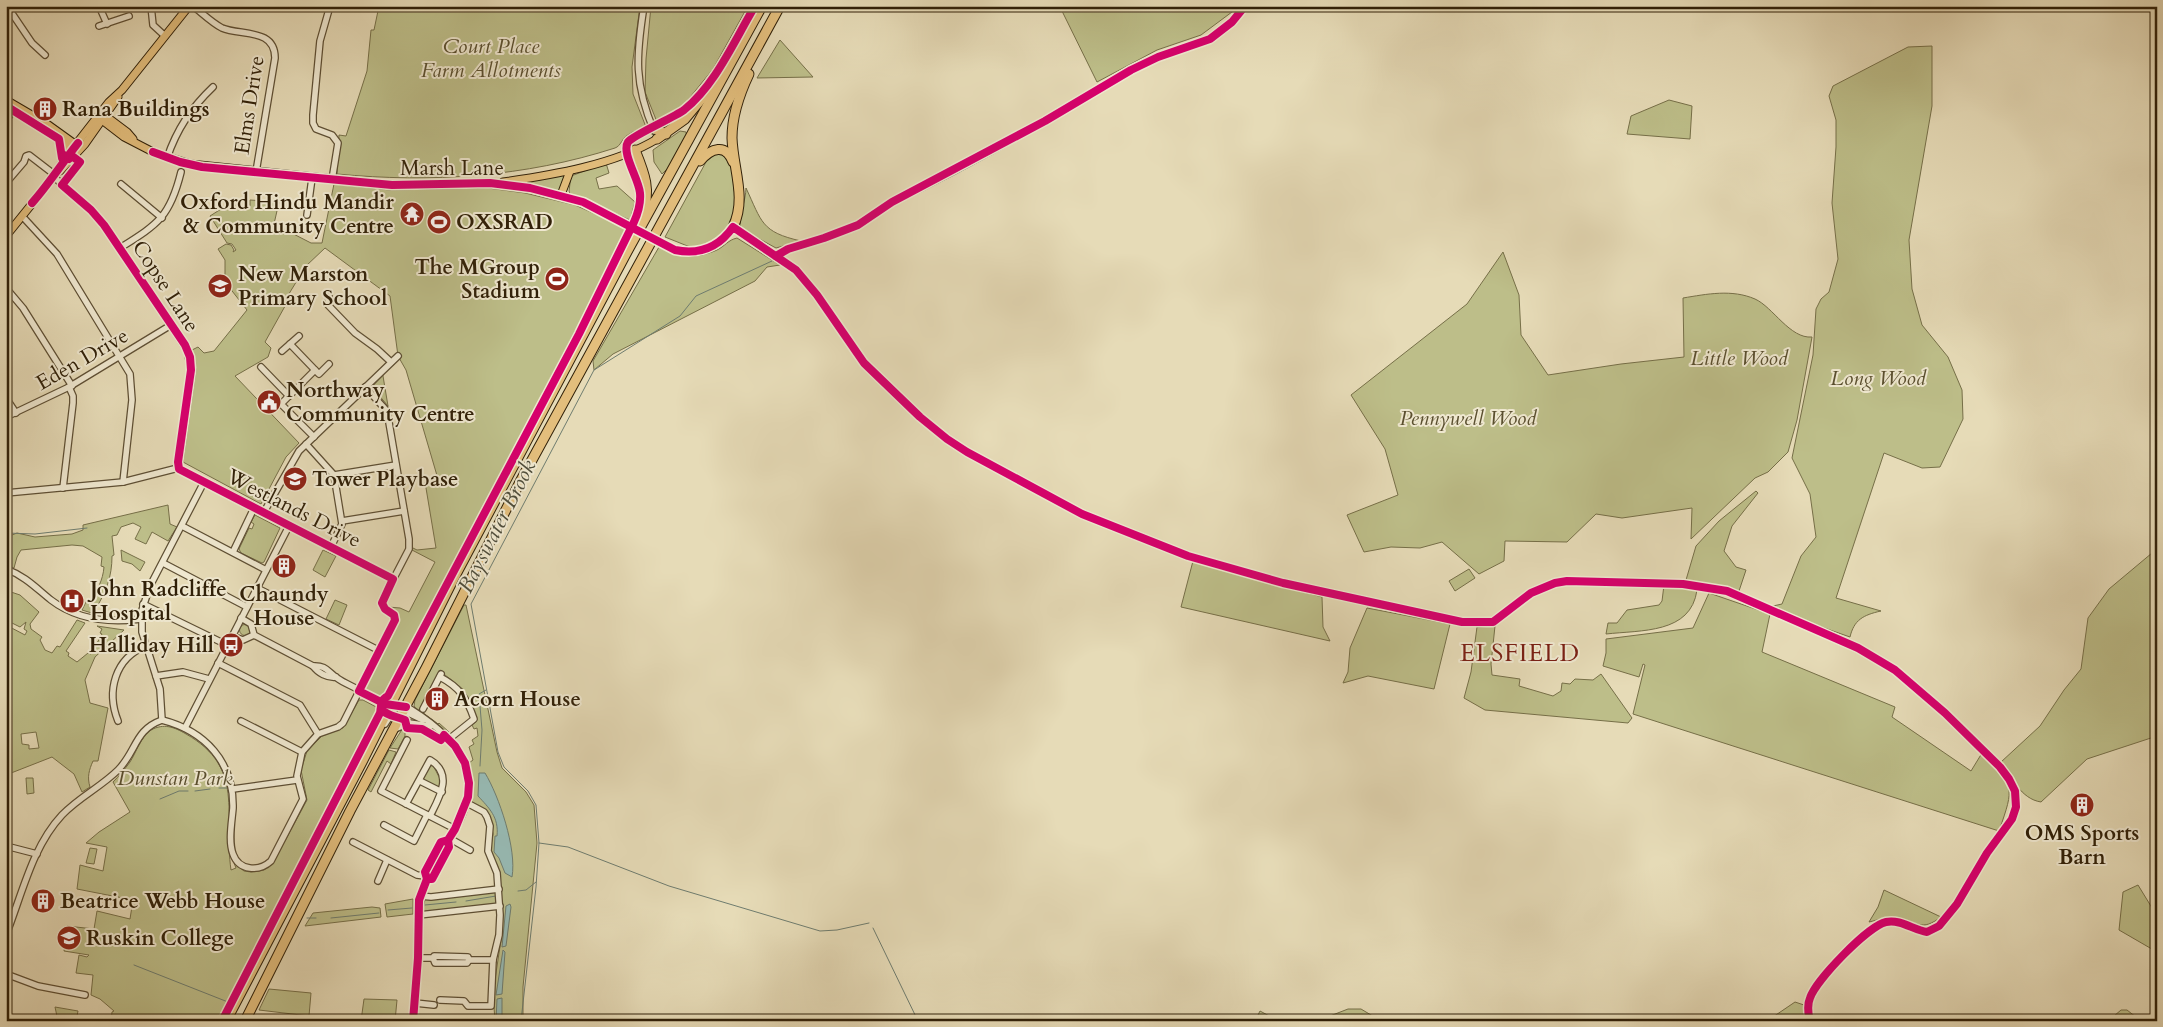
<svg xmlns="http://www.w3.org/2000/svg" width="2163" height="1027" font-family="Cardo,serif">
<style>
.green{fill:#bdbe89;stroke:#766f48;fill-rule:evenodd}
.water{fill:#97bab4;stroke:#6e7c6f}
.lines{fill:none;stroke-linecap:round;stroke-linejoin:round}
.stream{stroke:#6e7c6f;stroke-width:1}
.minor-casing{stroke:#5e4f34;stroke-width:8}
.major-casing{stroke:#302008;stroke-width:9}
.highway-casing{stroke:#302008;stroke-width:11}
.minor{stroke:#efe8d0;stroke-width:5.5}
.major{stroke:#e3be7c;stroke-width:7}
.highway{stroke:#e3be7c;stroke-width:9}
.major-bridge-casing{stroke:#302008;stroke-width:9;stroke-linecap:butt}
.major-bridge{stroke:#e3be7c;stroke-width:7}
.cycleway-casing{stroke:#efe8d0;stroke-width:11}
.cycleway{stroke:#d6006c;stroke-width:8}
.labels{text-anchor:middle;stroke-width:4;stroke-linejoin:round;paint-order:stroke}
.park-label{font-size:21px;font-style:italic;fill:#5a4f2f;stroke:#efe8d0}
.street-label{font-size:21px;fill:#302008;stroke:#efe8d0}
.poi-label{font-size:21px;font-weight:bold;fill:#302008;stroke:#efe8d0;text-anchor:start}
.water-label{font-size:22px;font-style:italic;fill:#4f4e3c;stroke:#efe8d0}
.quarter-label{font-size:24px;letter-spacing:1px;fill:#7a1f14;stroke:#efe8d0}
</style>
<rect width="100%" height="100%" fill="#e6dbb7"/>
<filter id="stains"><feTurbulence type="fractalNoise" baseFrequency=".004" numOctaves="4"/><feColorMatrix values="0 0 0 0 .2 0 0 0 0 .09 0 0 0 0 .02 0 0 0 .5 -.17"/></filter>
<radialGradient id="worn" r=".72"><stop offset=".6" stop-color="#630" stop-opacity="0"/><stop offset="1" stop-color="#630" stop-opacity=".3"/></radialGradient>
<g class="green">
<path d="M379 6H640L632 67 633 94 646 127C640 130 633 131 628 135 622 138 621 146 615 148 525 177 431 183 337 174L339 135 346 136 367 71 371 30H374Z"/>
<polygon points="651,6 748,6 713,69 683,106 657,122 645,92 646,59"/>
<polygon points="1065,6 1240,6 1201,35 1157,50 1097,82 1061,9"/>
<polygon points="780,40 813,77 757,78"/>
<path d="M1932 46V106L1909 240 1912 289 1922 325 1948 357 1962 390 1963 419 1940 467 1922 468 1884 453 1836 598 1881 611C1863 615 1854 620 1850 637L1810 623 1773 606 1782 604 1801 556 1816 537 1810 494 1792 458 1813 355 1816 309 1821 299 1829 292 1838 259 1832 203 1836 147V120L1829 96 1833 86 1908 47Z"/>
<polygon points="1669,100 1692,106 1690,139 1627,134 1631,116"/>
<polygon points="680,131 686,132 687,139 668,168 662,174 654,162 653,150"/>
<polygon points="715,154 723,155 732,168 736,207 727,230 718,238 704,246 690,247 665,237 706,162"/>
<polygon points="606,163 609,173 596,178 599,189 617,186 635,202 630,220 570,194 569,191 571,176"/>
<polygon points="565,174 560,190 557,192 511,182 540,180"/>
<polygon points="334,184 390,190 488,188 525,193 575,205 629,229 543,392 544,396 386,695 380,700 363,691 399,620 396,612 388,607 400,608 409,612 435,562 412,550 413,548 417,550 436,548 425,482 438,479 406,370 398,356 390,296 325,248 306,266 287,297 289,299 265,342 271,348 268,357 235,376 299,443 286,457 261,504 183,462 196,370 192,350 198,347 204,353 214,351 247,310 225,282 225,260 218,249 226,244 231,245 234,250 233,252 236,250 232,244 227,243 210,216 229,204 250,208 250,200 279,202 274,224 311,243 322,243"/>
<path d="M746 188C762 222 761 232 801 241L776 248 741 229C738 218 746 200 746 188Z"/>
<path d="M737 238 780 265 767 267 755 281 613 354 594 370 593 361 659 247C677 257 697 259 717 250 725 246 728 240 737 238Z"/>
<path d="M1503 252 1519 295 1521 335 1548 375 1621 364 1684 357 1683 298C1707 294 1732 289 1755 299 1773 307 1790 339 1812 337L1797 420 1788 452 1768 472 1755 478 1691 539 1692 508 1622 518 1596 514 1567 542 1505 541 1504 561 1479 574 1442 542 1420 548 1391 547 1364 552 1347 515 1398 495 1385 449 1351 395 1467 304Z"/>
<polygon points="383,375 383,376 388,406 372,387"/>
<polygon points="186,468 259,505 258,507 185,469"/>
<polygon points="1756,491 1758,493 1732,526 1724,551 1736,567 1746,570 1739,591 1686,580 1696,546 1719,521"/>
<path d="M168 505 170 524 177 527 168 541 152 532 146 544 135 539 141 527 133 523 121 527 117 535 112 536 114 555 112 556C112 577 106 592 95 610L97 611 95 614 82 610 87 600 90 602C97 591 103 580 104 567L101 566 102 557 83 546 72 545 21 550 17 557 14 568 6 565V534L12 535 17 533 35 537 72 534 83 530V525Z"/>
<polygon points="255,515 280,528 264,562 262,563 241,553 239,549 249,528 252,529 254,524 251,522"/>
<path d="M2157 544V736L2087 759 2041 802C2021 799 2011 777 2001 762L2040 726 2064 690 2081 669 2088 618 2109 589 2152 553Z"/>
<polygon points="121,550 145,562 140,571 132,564 122,561"/>
<polygon points="323,550 336,556 325,577 313,570"/>
<polygon points="1193,561 1322,597 1323,627 1330,641 1181,607"/>
<polygon points="1469,569 1475,578 1455,591 1449,581"/>
<path d="M1664 585 1694 588 1697 590C1691 634 1641 630 1606 634L1608 623H1617L1627 610 1659 605 1662 601Z"/>
<path d="M8 591 20 595 39 612 30 624 31 629 42 637 40 640 45 650 52 653 57 646 60 647 77 620 85 623 66 651 69 653 68 656 77 662 88 653 91 654 102 634 100 633 102 629 97 626 124 630 95 657 85 680 90 703 108 708 98 761H93C89 770 87 777 90 787L82 792 74 774 52 757 6 775V625L25 635 27 631 24 629 26 622 20 627 6 620ZM36 732 39 748 29 749V745L22 744 21 734Z"/>
<path d="M1709 593 1770 614 1762 652 1895 707 1892 717 1971 771 1982 753C2014 788 2015 785 1999 831L1633 714 1645 665 1643 664 1639 677 1603 666 1606 653V639L1693 628Z"/>
<polygon points="335,600 347,605 339,625 326,619"/>
<polygon points="464,605 466,605 497,752 502,768 526,792 534,805 537,843 523,987 523,1021 495,1021 493,993 502,933 502,911 498,867 490,850 493,834 490,819 471,802 473,788 469,763 473,760 469,747 474,744 472,740 478,736 477,728 474,729 472,725 476,722 473,710 464,690 440,671 419,710 438,724 439,723 449,732 445,732 417,711 414,706 415,700"/>
<polygon points="1367,608 1450,624 1434,689 1368,676 1343,683 1348,672 1350,648"/>
<circle cx="245" cy="630" r="5.5"/>
<polygon points="1495,626 1491,664 1492,675 1520,679 1519,686 1553,696 1561,691 1562,683 1570,684 1575,679 1593,680 1601,674 1632,718 1628,723 1485,710 1464,698 1471,672 1477,627"/>
<path d="M359 700H363L378 708V712L221 1021H111L112 1012 114 1011 100 999 91 995 93 975 76 973 79 955 87 957 89 955 64 951 67 926 94 929 97 911 130 919 133 900 77 889 80 865 103 871 107 847 86 843 99 832 130 812 113 782C119 776 125 769 130 762 136 753 141 736 151 730 164 723 174 727 186 734 246 768 223 814 231 870L236 868 234 863 244 871 251 872 264 870 273 863 307 800 301 770 307 751 322 736 343 728Z"/>
<polygon points="403,728 405,728 405,736 398,749 390,748"/>
<polygon points="389,750 396,752 391,764 387,761 371,792 368,790"/>
<polygon points="433,765 440,779 440,789 422,780 429,767"/>
<polygon points="26,778 33,778 34,793 27,794"/>
<polygon points="90,848 97,849 94,864 86,863"/>
<polygon points="2138,885 2157,916 2157,952 2119,930 2123,892"/>
<path d="M1884 890 1941 917C1921 932 1918 922 1897 918 1888 916 1878 920 1869 922L1878 907Z"/>
<polygon points="495,892 497,893 497,904 425,912 423,910 425,899"/>
<polygon points="413,899 413,914 387,917 385,904"/>
<polygon points="372,907 380,908 381,917 305,926 313,913"/>
<polygon points="269,989 311,993 309,1016 259,1010"/>
<polygon points="364,999 397,1000 395,1021 361,1021"/>
<polygon points="1795,1002 1804,1005 1804,1021 1767,1021"/>
<polygon points="55,1007 78,1011 77,1016 101,1021 58,1021"/>
<polygon points="1348,1009 1361,1009 1381,1021 1289,1021 1330,1016"/>
<polygon points="2121,1010 2127,1010 2141,1021 2115,1021 2114,1016"/>
<polygon points="1260,1011 1273,1018 1287,1021 1255,1021"/>
</g>
<g class="water">
<path d="M479 773H485C499 796 517 849 512 877L505 873 499 858 494 852 495 836H497C499 817 489 808 478 796Z"/>
<polygon points="510,904 511,907 506,946 502,947 506,906"/>
<polygon points="503,950 505,952 502,994 496,995"/>
<polygon points="502,998 502,1021 496,1021 497,999"/>
</g>
<g class="lines">
<g class="stream">
<polyline points="580,11 580,6"/>
<polyline points="1239,17 1249,6"/>
<polyline points="1213,40 1227,32 1234,24"/>
<path d="M890 207C935 186 979 162 1022 138 1069 112 1114 81 1163 58"/>
<polyline points="793,251 834,239 858,230 880,213"/>
<polyline points="6,533 35,534 87,528"/>
<polyline points="480,766 482,730 479,694 486,690"/>
<polyline points="219,788 227,788"/>
<polyline points="195,791 210,789"/>
<polyline points="160,799 179,791 188,791"/>
<polyline points="539,843 568,847 669,886 820,931 837,930 869,923"/>
<polyline points="518,891 526,890 536,882"/>
<polyline points="466,901 496,896"/>
<polyline points="425,905 456,902"/>
<polyline points="388,910 412,908"/>
<polyline points="307,918 316,918"/>
<polyline points="331,918 379,913"/>
<polyline points="873,928 918,1021"/>
<polyline points="134,965 228,1002 218,1021"/>
<polyline points="521,1021 536,887 539,843 536,805 528,791 504,767 498,752 471,604 594,370 680,316 696,296 772,261"/>
</g>
<defs>
<g id="minor">
<polyline points="7,6 32,43 45,55"/>
<polyline points="99,6 107,24"/>
<polyline points="151,6 153,25 165,36"/>
<path d="M193 6C202 13 212 23 222 28 241 36 275 28 275 58L256 172"/>
<polyline points="330,6 320,41 313,115 313,123 316,129 332,135 338,143 332,180"/>
<path d="M644 6C636 56 634 84 654 131"/>
<polyline points="99,26 129,16"/>
<polyline points="6,121 13,110"/>
<path d="M167 158C177 129 191 108 213 87"/>
<polyline points="54,177 80,200 104,225 187,350 191,370 178,468"/>
<polyline points="6,183 24,162 26,156 29,155 55,175"/>
<polyline points="121,184 162,218"/>
<polyline points="307,215 312,178"/>
<polyline points="22,216 57,254 130,374 132,400 123,482"/>
<path d="M733 227 796 270 817 295 864 363 920 417 947 439 967 452 1082 514 1188 556 1283 583 1462 622H1493L1531 593 1555 583 1567 581 1683 584 1727 591 1858 648 1895 670 1945 713 2000 767 2009 779 2015 791 2016 807 2012 819 1987 853 1957 904 1939 926 1927 932C1913 930 1901 919 1886 922 1868 926 1816 980 1810 998 1807 1005 1808 1013 1810 1021"/>
<path d="M120 248C158 224 170 217 181 172"/>
<polyline points="776,256 788,249 824,238 858,225 892,202 1045,121 1131,70 1158,57 1210,39 1232,22 1245,6"/>
<polyline points="6,288 23,308 72,386"/>
<polyline points="329,297 328,305 355,333 377,349 391,362"/>
<polyline points="290,344 315,370 281,404 314,437"/>
<polyline points="282,351 299,336"/>
<polyline points="261,367 289,396"/>
<polyline points="315,370 319,374 329,364"/>
<polyline points="6,398 16,413"/>
<polyline points="6,417 69,387 171,325"/>
<polyline points="6,439 7,417"/>
<polyline points="306,444 334,475 342,524 331,547"/>
<polyline points="178,468 393,579"/>
<polyline points="334,475 396,465"/>
<polyline points="63,488 73,403 73,396 69,387"/>
<polyline points="6,493 123,482 178,468"/>
<polyline points="264,512 299,451 398,356"/>
<polyline points="342,521 404,511"/>
<polyline points="182,526 266,570"/>
<polyline points="233,552 254,508"/>
<polyline points="163,563 247,607"/>
<path d="M6 569C25 576 36 588 51 600 77 620 110 623 141 619"/>
<polyline points="257,588 380,651"/>
<polyline points="143,604 227,645"/>
<path d="M241 618 251 624 254 635 313 666C318 673 327 678 336 677"/>
<polyline points="232,636 243,640 254,635"/>
<polyline points="218,663 300,705 318,734"/>
<path d="M313 666C326 665 328 672 337 678 344 683 352 686 359 690"/>
<polyline points="156,676 183,672 209,679"/>
<path d="M440 677C459 687 467 698 474 719L449 739"/>
<path d="M359 691 385 704 406 707 412 710C465 743 488 784 448 840L441 842 425 872 427 879H432L449 847 448 840"/>
<polyline points="423,709 441,674"/>
<polyline points="402,710 423,720"/>
<polyline points="162,720 160,689 142,632 142,610 150,586 204,482"/>
<path d="M118 721C106 691 115 658 146 646"/>
<polyline points="241,721 302,752"/>
<polyline points="385,724 396,707 395,704"/>
<polyline points="185,728 289,526"/>
<polyline points="395,729 409,723 431,726"/>
<polyline points="407,740 381,791 455,829"/>
<polyline points="420,781 442,792"/>
<polyline points="233,789 297,780"/>
<path d="M406 804 430 760C454 774 439 798 430 816"/>
<polyline points="384,825 414,841 427,815"/>
<polyline points="449,838 470,850"/>
<polyline points="353,842 417,875 425,876"/>
<polyline points="6,846 37,854"/>
<polyline points="378,881 387,860"/>
<polyline points="420,896 431,897 499,889"/>
<polyline points="419,915 500,906"/>
<path d="M6 935C22 895 32 847 62 815 79 797 101 787 118 770 137 751 134 730 162 720 205 731 234 762 233 808 232 821 228 841 233 854 239 871 259 872 271 861L303 799 297 776 302 752 318 734 338 727 343 723 395 620 394 615 383 607 382 601 409 549V539L387 411 365 387"/>
<polyline points="418,958 433,958 434,956 468,957 469,960 467,963 435,963 433,958"/>
<polyline points="469,960 493,960"/>
<polyline points="6,974 38,986 85,995"/>
<polyline points="440,1000 464,1001 468,1006 491,1006 493,960 499,935 500,915 497,873 488,851 490,826 487,817 484,812 467,803"/>
<polyline points="415,1003 434,1005"/>
<polyline points="413,1021 418,958 419,900 427,879"/>
</g>
<g id="major">
<polyline points="6,100 47,124 79,147"/>
<polyline points="6,106 41,127 75,151"/>
<polyline points="103,114 127,132 133,139"/>
<polyline points="98,117 124,137 153,152 190,164 392,185 490,183 509,185 530,188 583,202 625,223"/>
<polyline points="60,171 85,144 118,97"/>
<path d="M503 182C552 175 614 165 657 139"/>
<polyline points="561,195 570,171"/>
<polyline points="6,236 56,174 63,161 109,102 122,90 189,6"/>
<path d="M669 247C693 258 718 248 733 227"/>
</g>
<g id="highway">
<polyline points="653,128 666,134"/>
<polyline points="657,139 685,119 714,84"/>
<path d="M635 150C644 172 652 191 642 215"/>
<path d="M700 161C711 148 726 143 733 162"/>
<path d="M733 227C747 198 733 169 732 138 732 115 739 95 749 74"/>
<polyline points="226,1021 361,764 453,580 627,252 762,6"/>
<polyline points="245,1021 350,811 426,668 520,482 780,6"/>
</g>
</defs>
<use href="#minor" class="minor-casing"/>
<use href="#major" class="major-casing"/>
<use href="#highway" class="highway-casing"/>
<use href="#minor" class="minor"/>
<use href="#major" class="major"/>
<use href="#highway" class="highway"/>
<defs>
<polyline id="major-bridge" points="625,223 669,247"/>
</defs>
<use href="#major-bridge" class="major-bridge-casing"/>
<use href="#major-bridge" class="major-bridge"/>
<defs>
<g id="cycleway">
<polyline points="6,106 59,139 62,158 64,155 69,159 72,156 80,162 62,185 91,210 104,225 185,345 190,357 191,370 178,462 179,469 393,579 382,603 385,609 394,615 395,620 359,691 385,704 406,707"/>
<path d="M153 152 180 162 202 167 392 185 490 183 530 188 583 202 675 250C699 255 719 247 733 227L796 270 817 295 864 363 920 417 947 439 967 452 1082 514 1188 556 1283 583 1462 622H1493L1531 593 1555 583 1567 581 1683 584 1727 591 1858 648 1895 670 1945 713 2000 767 2009 779 2015 791 2016 807 2012 819 1987 853 1957 904 1939 926 1927 932C1913 930 1901 919 1886 922 1868 926 1816 980 1810 998 1807 1005 1808 1013 1810 1021"/>
<path d="M32 203C49 184 62 163 78 143"/>
<polyline points="776,256 788,249 824,238 858,225 892,202 1045,121 1131,70 1158,57 1210,39 1232,22 1245,6"/>
<path d="M381 709C388 717 397 716 405 720L407 728 422 729 441 740 444 735 455 746 465 763 469 783 468 797 455 829 448 840 441 842 425 872 427 879H432L449 847 448 840"/>
<path d="M222 1021 380 713C382 705 379 701 388 696L579 334 634 222C638 213 641 204 640 193 639 179 621 153 628 142 633 135 673 118 684 110 716 84 734 41 755 6"/>
<polyline points="413,1021 418,958 419,900 427,879"/>
</g>
</defs>
<use href="#cycleway" class="cycleway-casing"/>
<use href="#cycleway" class="cycleway"/>
</g>
<defs>
<symbol id="building-disc" viewBox="-11 -11 22 22"><circle r="9.5" fill="#8f2418" stroke="#efe8d0"/><path d="M-4-6H4V6H1V3H-1V6H-4ZM-2.5-4.3h1.7v1.8h-1.7ZM.8-4.3h1.7v1.8H.8ZM-2.5-1h1.7V.8h-1.7ZM.8-1h1.7V.8H.8Z" fill="#fff"/></symbol>
<symbol id="temple-disc" viewBox="-11 -11 22 22"><circle r="9.5" fill="#8f2418" stroke="#efe8d0"/><path d="M0-6L5-2H3V0L6.5 2.5H4V6H1.5V3h-3V6H-4V2.5H-6.5L-3 0V-2H-5Z" fill="#fff"/></symbol>
<symbol id="stadium-disc" viewBox="-11 -11 22 22"><circle r="9.5" fill="#8f2418" stroke="#efe8d0"/><path d="M0-5a6.5 5 0 1 0 0 10a6.5 5 0 1 0 0-10ZM-3.5-1.8h7v3.6h-7Z" fill="#fff"/></symbol>
<symbol id="school-disc" viewBox="-11 -11 22 22"><circle r="9.5" fill="#8f2418" stroke="#efe8d0"/><path d="M0-5L7-2L0 1L-7-2ZM-4 1L0 2.5L4 1V4Q0 6-4 4Z" fill="#fff"/></symbol>
<symbol id="civic-disc" viewBox="-11 -11 22 22"><circle r="9.5" fill="#8f2418" stroke="#efe8d0"/><path d="M-.6-6.5H3V-4.5H.6V-3L4-1V1h2V6H-6V1h2V-1L-.6-3ZM-1.2 2.5V6h2.4V2.5Z" fill="#fff"/></symbol>
<symbol id="hospital-disc" viewBox="-11 -11 22 22"><circle r="9.5" fill="#8f2418" stroke="#efe8d0"/><path d="M-5-5h3v3.5h4V-5h3V5h-3V1.5h-4V5h-3Z" fill="#fff"/></symbol>
<symbol id="bus-disc" viewBox="-11 -11 22 22"><circle r="9.5" fill="#8f2418" stroke="#efe8d0"/><path d="M-5-6H5V4H4V6H2V4H-2V6H-4V4H-5ZM-3.5-4V0h7V-4ZM-3.5 1.2v1.5H-2V1.2ZM2 1.2v1.5H3.5V1.2Z" fill="#fff"/></symbol>
<symbol id="university-disc" viewBox="-11 -11 22 22"><circle r="9.5" fill="#8f2418" stroke="#efe8d0"/><path d="M0-5L7-2L0 1L-7-2ZM-4 1L0 2.5L4 1V4Q0 6-4 4Z" fill="#fff"/></symbol>
</defs>
<g fill-rule="evenodd">
<use href="#building-disc" x="31" y="95" width="28" height="28"/>
<use href="#temple-disc" x="398" y="200" width="28" height="28"/>
<use href="#stadium-disc" x="425" y="208" width="28" height="28"/>
<use href="#stadium-disc" x="543" y="265" width="28" height="28"/>
<use href="#school-disc" x="206" y="272" width="28" height="28"/>
<use href="#civic-disc" x="255" y="388" width="28" height="28"/>
<use href="#school-disc" x="281" y="465" width="28" height="28"/>
<use href="#building-disc" x="270" y="552" width="28" height="28"/>
<use href="#hospital-disc" x="58" y="587" width="28" height="28"/>
<use href="#bus-disc" x="217" y="631" width="28" height="28"/>
<use href="#building-disc" x="423" y="685" width="28" height="28"/>
<use href="#building-disc" x="2068" y="791" width="28" height="28"/>
<use href="#building-disc" x="29" y="887" width="28" height="28"/>
<use href="#university-disc" x="55" y="924" width="28" height="28"/>
</g>
<g class="labels">
<g class="park-label">
<text x="491" y="53">Court Place<tspan x="491" dy="24">Farm Allotments</tspan></text>
<text x="1739" y="365">Little Wood</text>
<text x="1878" y="385">Long Wood</text>
<text x="1468" y="425">Pennywell Wood</text>
<text x="175" y="785">Dunstan Park</text>
</g>
<g class="street-label">
<text transform="translate(249 105) rotate(-81)" y="7">Elms Drive</text>
<text x="452" y="175">Marsh Lane</text>
<text transform="translate(166 286) rotate(57)" y="7">Copse Lane</text>
<text transform="translate(82 359) rotate(-30)" y="7">Eden Drive</text>
<text transform="translate(294 508) rotate(27)" y="7">Westlands Drive</text>
</g>
<g class="poi-label">
<text x="62" y="116">Rana Buildings</text>
<text x="394" y="209" text-anchor="end">Oxford Hindu Mandir<tspan x="394" dy="24">&amp; Community Centre</tspan></text>
<text x="456" y="229">OXSRAD</text>
<text x="540" y="274" text-anchor="end">The MGroup<tspan x="540" dy="24">Stadium</tspan></text>
<text x="238" y="281">New Marston<tspan x="238" dy="24">Primary School</tspan></text>
<text x="286" y="397">Northway<tspan x="286" dy="24">Community Centre</tspan></text>
<text x="312" y="486">Tower Playbase</text>
<text x="90" y="596">John Radcliffe<tspan x="90" dy="24">Hospital</tspan></text>
<text x="284" y="601" text-anchor="middle">Chaundy<tspan x="284" dy="24">House</tspan></text>
<text x="214" y="652" text-anchor="end">Halliday Hill</text>
<text x="454" y="706">Acorn House</text>
<text x="2082" y="840" text-anchor="middle">OMS Sports<tspan x="2082" dy="24">Barn</tspan></text>
<text x="60" y="908">Beatrice Webb House</text>
<text x="86" y="945">Ruskin College</text>
</g>
<g class="water-label">
<text transform="translate(496 526) rotate(-63)" y="8">Bayswater Brook</text>
</g>
<g class="quarter-label">
<text x="1520" y="661">ELSFIELD</text>
</g>
</g>
<rect width="2163" height="1027" fill="none" stroke="#e6dbb7" stroke-width="25"/>
<rect x="8" y="8" width="2148" height="1012" fill="none" stroke="#302008" stroke-width="2.5"/>
<rect x="12" y="12" width="2138" height="1002" fill="none" stroke="#302008"/>
<rect width="100%" height="100%" filter="url(#stains)"/>
<rect width="100%" height="100%" fill="url(#worn)"/>
</svg>
